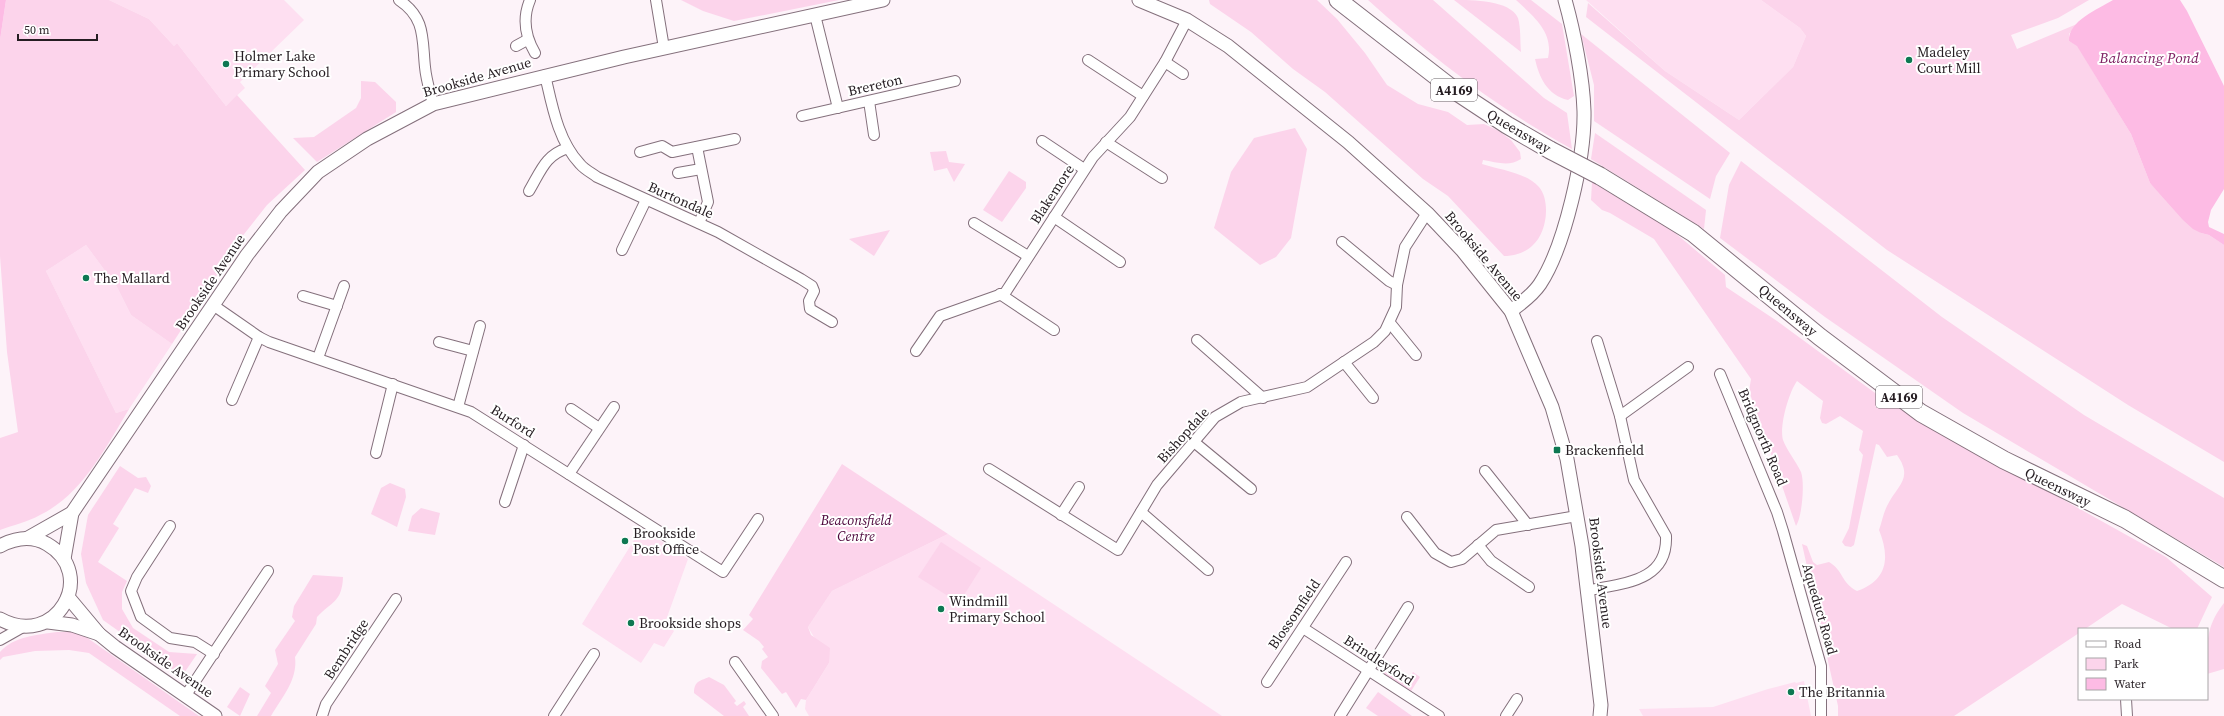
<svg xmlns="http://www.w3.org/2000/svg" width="2224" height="716" font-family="'Source Serif 4',serif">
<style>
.built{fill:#fedff1}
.green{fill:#fcd4eb}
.water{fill:#fdbbe4}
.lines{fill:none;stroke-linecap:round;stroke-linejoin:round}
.minor-casing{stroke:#84707c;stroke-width:12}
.tertiary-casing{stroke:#84707c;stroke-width:15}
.primary-casing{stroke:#84707c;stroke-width:19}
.minor{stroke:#fff;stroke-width:10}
.tertiary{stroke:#fff;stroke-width:13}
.primary{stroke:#fff;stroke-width:17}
.primary-bridge-casing{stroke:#84707c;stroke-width:19;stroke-linecap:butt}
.primary-bridge{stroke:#fff;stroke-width:17}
.poi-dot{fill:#0d7852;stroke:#fff;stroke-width:1.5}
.labels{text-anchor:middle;stroke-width:4;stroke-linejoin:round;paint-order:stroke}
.shield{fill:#fff;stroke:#666164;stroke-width:1}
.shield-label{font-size:13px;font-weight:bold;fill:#251d22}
.poi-label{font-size:14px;fill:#251d22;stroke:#fff;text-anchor:start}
.street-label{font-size:14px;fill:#251d22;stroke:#fff}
.park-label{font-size:14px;font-style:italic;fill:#4c053a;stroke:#fff}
.water-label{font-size:15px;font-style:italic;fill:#802465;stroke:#fff}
</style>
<rect width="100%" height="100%" fill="#fdf3f9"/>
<g class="built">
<polygon points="109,0 284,0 304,20 240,82 245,88 226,106 177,43 174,46 149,19"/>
<polygon points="1586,0 1761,0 1800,28 1806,36 1793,67 1739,120 1665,71"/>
<polygon points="86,245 117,287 131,315 172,344 129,409 116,413 46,271"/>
<polygon points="643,529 688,559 666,620 673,624 671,628 674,631 664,647 654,643 641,663 582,624 639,532"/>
<polygon points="948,534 1222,716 809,716 805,709 806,700 829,663 808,627 832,591"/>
<polygon points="1804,681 1811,716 1643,716 1639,709 1713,707 1768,689 1795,682 1796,683"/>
</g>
<g class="green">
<path d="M6 0H109L149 19 174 46 177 43 226 106 237 95 305 170 267 205 241 238 172 344 131 315 117 287 86 245 46 271 116 413 129 409C106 447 82 495 40 515 28 522 13 525 0 530V438L18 432 7 352 0 256V40Z"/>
<polygon points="681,0 839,0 734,21 703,11"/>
<path d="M1209 0H1317L1337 19 1365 53 1387 85 1418 104 1448 112 1467 125 1484 124 1499 131 1511 140 1520 152 1521 159C1509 167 1496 162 1483 160L1482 164C1500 170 1525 172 1539 187 1551 201 1547 234 1532 246 1525 253 1513 256 1504 256L1448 196 1423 179 1325 92 1293 69 1251 32 1210 4Z"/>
<path d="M1368 0H1433L1544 98 1567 113 1572 149C1497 108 1431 57 1368 0Z"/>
<path d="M1454 0C1473 0 1510 0 1518 18 1521 28 1520 42 1521 52Z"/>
<path d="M1516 0H1531L1562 24 1574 96 1568 100C1547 95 1539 77 1535 59L1548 58C1554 32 1533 16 1516 0Z"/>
<polygon points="1761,0 2089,0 2058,18 2011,35 2017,49 2077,24 2069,34 2069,41 2077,45 2131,134 2150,183 2201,233 2209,235 2224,245 2224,462 2128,405 1887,250 1586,17 1588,3 1665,71 1739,120 1793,67 1806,36 1800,28"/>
<polygon points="1581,34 1730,153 1716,176 1710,199 1594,121 1594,85"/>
<polygon points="361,81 375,82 396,102 396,112 317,162 293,138 314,137 356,108 361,98"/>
<polygon points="1295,128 1307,149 1291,238 1276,257 1260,265 1214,228 1231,172 1254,138"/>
<polygon points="1595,133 1706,210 1704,229 1591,159"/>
<polygon points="946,151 949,162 965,164 954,182 947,168 934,171 930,152"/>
<polygon points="1741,161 1942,317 2084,415 2224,498 2224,567 1963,413 1825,317 1720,238 1729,185"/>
<polygon points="1009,171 1026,182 1026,188 1002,222 983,210"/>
<path d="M1592 182 1674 232 1725 275 1726 287 1777 321 1886 401 2166 557 2212 597 2197 629H2173L2122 604 2085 629H2079V633L1954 716H1838V706L1802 544 1807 546 1813 562 1817 565 1829 562C1844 571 1841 583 1857 591 1888 580 1890 557 1879 530 1882 522 1883 514 1887 506 1897 485 1914 479 1897 455L1887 457 1879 445 1876 444 1854 545 1851 547 1845 546 1842 542 1849 528 1863 455 1859 450 1863 431 1840 416 1826 424 1822 423 1820 418 1823 401 1797 381C1789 392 1779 426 1783 440 1787 451 1796 461 1801 472 1805 483 1802 517 1796 526L1749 391 1751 379 1654 239 1610 213 1602 210 1591 200Z"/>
<polygon points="890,230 874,256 849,239"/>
<polygon points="842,464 948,534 832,591 808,627 811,635 830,648 829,663 806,700 801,699 796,708 786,692 782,694 761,668 762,661 768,657 762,649 764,647 759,641 743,630 753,619 749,615"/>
<polygon points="120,466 138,478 146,477 151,486 148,493 135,488 113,524 119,528 98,562 127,581 122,592 122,609 133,628 169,652 197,654 182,676 103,620 86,583 81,554 88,515"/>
<polygon points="390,483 405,489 406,497 397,527 371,514 381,488"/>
<polygon points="421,508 440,513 435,535 408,531 412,516"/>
<polygon points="941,542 981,568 959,603 918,577"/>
<path d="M313 575 343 577C342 602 332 601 317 617L316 624 295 657C298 680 282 697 271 716H257L271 693 265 686 278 664 275 650 295 621 292 617 294 606Z"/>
<path d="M2224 603V669L2207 674C2207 645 2205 627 2224 603Z"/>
<path d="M57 632H75L86 637 199 716H180L89 653 69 650 35 651 3 657 0 660V652C14 636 37 635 57 632Z"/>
<polygon points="1380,665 1406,682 1413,672 1420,677 1408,696 1378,676"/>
<path d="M709 677 724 685 736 701 734 703 737 706 744 701 746 704 743 707 749 716H724L694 693C694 681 700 681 709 677Z"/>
<polygon points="240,687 250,694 240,716 227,707"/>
<polygon points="1378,692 1412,716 1378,716 1366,708"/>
</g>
<g class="water">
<polygon points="0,0 6,0 0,40"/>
<path d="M2113 0H2180L2187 11 2224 86V189L2211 210 2208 222 2209 227 2224 234V245L2209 235 2201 233 2193 229 2183 220 2150 183 2131 134 2077 46 2069 41C2068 21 2098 9 2113 0Z"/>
</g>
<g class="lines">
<defs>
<g id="minor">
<path d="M399 0C426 18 422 39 425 67 426 79 430 92 433 104"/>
<path d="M530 0C522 19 525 36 535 53"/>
<polyline points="656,0 664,48"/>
<polyline points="815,15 838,108"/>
<polyline points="516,46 527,40"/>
<polyline points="1088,60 1143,96"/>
<polyline points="1165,62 1183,74"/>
<path d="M545 75C552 105 558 141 580 164 585 170 592 173 597 177L718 232 801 279 812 286 814 291 809 301 810 309 832 322"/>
<polyline points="869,101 874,135"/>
<polyline points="802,116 955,81"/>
<polyline points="1042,141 1084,169"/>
<polyline points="1106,142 1162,178"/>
<polyline points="697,147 708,202 699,223"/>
<polyline points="640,152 662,146 672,152 735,139"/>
<polyline points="678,173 701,169"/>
<path d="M529 191C541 171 545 155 568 148"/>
<polyline points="1054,217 1120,262"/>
<polyline points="974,223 1028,256"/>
<polyline points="1342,242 1389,281 1397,285"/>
<polyline points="622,250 646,200"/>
<polyline points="1000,294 1054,330"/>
<polyline points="303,296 337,306"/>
<polyline points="213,305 259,337 269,342 471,412 723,572 758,519"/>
<polyline points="1390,323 1416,355"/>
<polyline points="1197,340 1263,398"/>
<polyline points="439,342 473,351"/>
<polyline points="916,351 940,316 1005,293 1093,157 1130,117 1165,62 1187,20"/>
<polyline points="318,358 344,286"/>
<polyline points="1344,362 1373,398"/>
<polyline points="1720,374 1777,512 1783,531 1821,666 1821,716"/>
<polyline points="232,400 259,337"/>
<polyline points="458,407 480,326"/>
<polyline points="571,409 599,428"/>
<polyline points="1620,416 1688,367"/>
<polyline points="1194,442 1251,489"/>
<polyline points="376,453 393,384"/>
<polyline points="989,469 1118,550 1157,485 1215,417 1241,402 1307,387 1374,342 1385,331 1396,307 1397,285 1405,247 1427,213"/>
<polyline points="1485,471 1528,525"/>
<polyline points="569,474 614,407"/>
<polyline points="505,502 524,445"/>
<polyline points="1141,512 1208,570"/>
<polyline points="1061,515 1079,487"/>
<polyline points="1407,517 1435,553 1451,562 1462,559 1496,530 1577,516"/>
<polyline points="170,526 137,577 131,591 141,617 170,638 195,642 214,654"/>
<polyline points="1478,545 1491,561 1529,587"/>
<path d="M1586 591C1621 583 1668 583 1666 536L1634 480 1620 416 1597 341"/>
<polyline points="1303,628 1439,716"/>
<polyline points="0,640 23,627"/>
<polyline points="735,662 773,716"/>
<polyline points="1267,682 1346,562"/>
<polyline points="186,695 268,571"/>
<polyline points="2126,699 2127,716"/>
<polyline points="322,716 326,704 396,599"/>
<polyline points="554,716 594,654"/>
<polyline points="1340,716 1408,607"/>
<polyline points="1506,716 1517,699"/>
</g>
<g id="tertiary">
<polyline points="1139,0 1187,20 1228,46 1348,142 1427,213 1462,250 1511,311 1552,407 1567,459 1582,546 1601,705 1600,716"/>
<path d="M1511 311C1521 303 1532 296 1540 284 1565 246 1585 157 1584 111 1583 78 1574 32 1565 0"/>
<polyline points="28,538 72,513 247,255 281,211 318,172 367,139 433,104 624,57 883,0"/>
<path d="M0 546C15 538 31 535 47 544 99 574 56 650 0 619"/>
<polyline points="64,559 72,513"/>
<polyline points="68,597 99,634 115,647 215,716"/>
<polyline points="48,622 72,625 99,634"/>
</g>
<g id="primary">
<polyline points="1338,0 1454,90 1507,125 1550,150"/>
<polyline points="1600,176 1693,233 1820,337 1921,413 2004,460 2125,519 2224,579"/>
</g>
</defs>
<use href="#minor" class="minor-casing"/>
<use href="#tertiary" class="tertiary-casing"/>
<use href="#primary" class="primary-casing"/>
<use href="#minor" class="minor"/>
<use href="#tertiary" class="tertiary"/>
<use href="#primary" class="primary"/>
<defs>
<polyline id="primary-bridge" points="1550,150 1600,176"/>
</defs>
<use href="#primary-bridge" class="primary-bridge-casing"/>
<use href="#primary-bridge" class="primary-bridge"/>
</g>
<g class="poi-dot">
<circle cx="1909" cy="60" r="4"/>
<circle cx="226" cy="64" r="4"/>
<circle cx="86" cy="278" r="4"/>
<rect x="1553" y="446" width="8" height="8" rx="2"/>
<circle cx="625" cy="541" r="4"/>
<circle cx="941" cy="609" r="4"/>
<circle cx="631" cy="623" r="4"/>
<circle cx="1791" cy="692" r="4"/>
</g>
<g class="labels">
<g class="shield">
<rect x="1431" y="79" width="46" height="22" rx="3"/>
<rect x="1876" y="386" width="46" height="22" rx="3"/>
</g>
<g class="shield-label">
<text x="1454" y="95">A4169</text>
<text x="1899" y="402">A4169</text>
</g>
<g class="poi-label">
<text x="1917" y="57">Madeley<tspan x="1917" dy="16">Court Mill</tspan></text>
<text x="234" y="61">Holmer Lake<tspan x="234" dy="16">Primary School</tspan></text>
<text x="94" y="283">The Mallard</text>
<text x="1565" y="455">Brackenfield</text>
<text x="633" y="538">Brookside<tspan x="633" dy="16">Post Office</tspan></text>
<text x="949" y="606">Windmill<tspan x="949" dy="16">Primary School</tspan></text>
<text x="639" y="628">Brookside shops</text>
<text x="1799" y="697">The Britannia</text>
</g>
<g class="street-label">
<text transform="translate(477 77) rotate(-16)" y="5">Brookside Avenue</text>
<text transform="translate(875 85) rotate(-13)" y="5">Brereton</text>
<text transform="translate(1519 131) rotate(31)" y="5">Queensway</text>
<text transform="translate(1052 194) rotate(-57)" y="5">Blakemore</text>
<text transform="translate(681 200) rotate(24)" y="5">Burtondale</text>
<text transform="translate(1484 256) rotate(50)" y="5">Brookside Avenue</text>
<text transform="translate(210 282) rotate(-56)" y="5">Brookside Avenue</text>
<text transform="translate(1788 310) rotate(40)" y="5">Queensway</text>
<text transform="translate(513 421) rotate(32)" y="5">Burford</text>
<text transform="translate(1183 435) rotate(-48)" y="5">Bishopdale</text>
<text transform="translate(1763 437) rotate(67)" y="5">Bridgnorth Road</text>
<text transform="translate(2058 487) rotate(26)" y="5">Queensway</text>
<text transform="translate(1601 573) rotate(83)" y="5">Brookside Avenue</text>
<text transform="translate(1820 609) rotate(74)" y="5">Aqueduct Road</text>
<text transform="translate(1294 614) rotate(-56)" y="5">Blossomfield</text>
<text transform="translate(346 649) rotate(-57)" y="5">Bembridge</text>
<text transform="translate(1379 660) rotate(33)" y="5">Brindleyford</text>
<text transform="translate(166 662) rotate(35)" y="5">Brookside Avenue</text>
</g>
<g class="park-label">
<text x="856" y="525">Beaconsfield<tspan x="856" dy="16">Centre</tspan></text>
</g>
<g class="water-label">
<text x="2149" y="63">Balancing Pond</text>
</g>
</g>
<rect x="2078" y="628" width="130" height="72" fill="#ffffff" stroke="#a8a5a7"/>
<rect x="2086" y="641" width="20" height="6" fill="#ffffff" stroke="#a8a5a7"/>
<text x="2114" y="648" font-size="12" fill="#251d22">Road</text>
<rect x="2086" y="658" width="20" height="12" fill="#fcd4eb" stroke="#a8a5a7"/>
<text x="2114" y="668" font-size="12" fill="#251d22">Park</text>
<rect x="2086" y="678" width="20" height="12" fill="#fdbbe4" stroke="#a8a5a7"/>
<text x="2114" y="688" font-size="12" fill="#251d22">Water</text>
<path d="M18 34v6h79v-6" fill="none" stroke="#251d22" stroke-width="2"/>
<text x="24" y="34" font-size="12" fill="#251d22" stroke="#ffffff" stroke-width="3" paint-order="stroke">50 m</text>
</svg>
